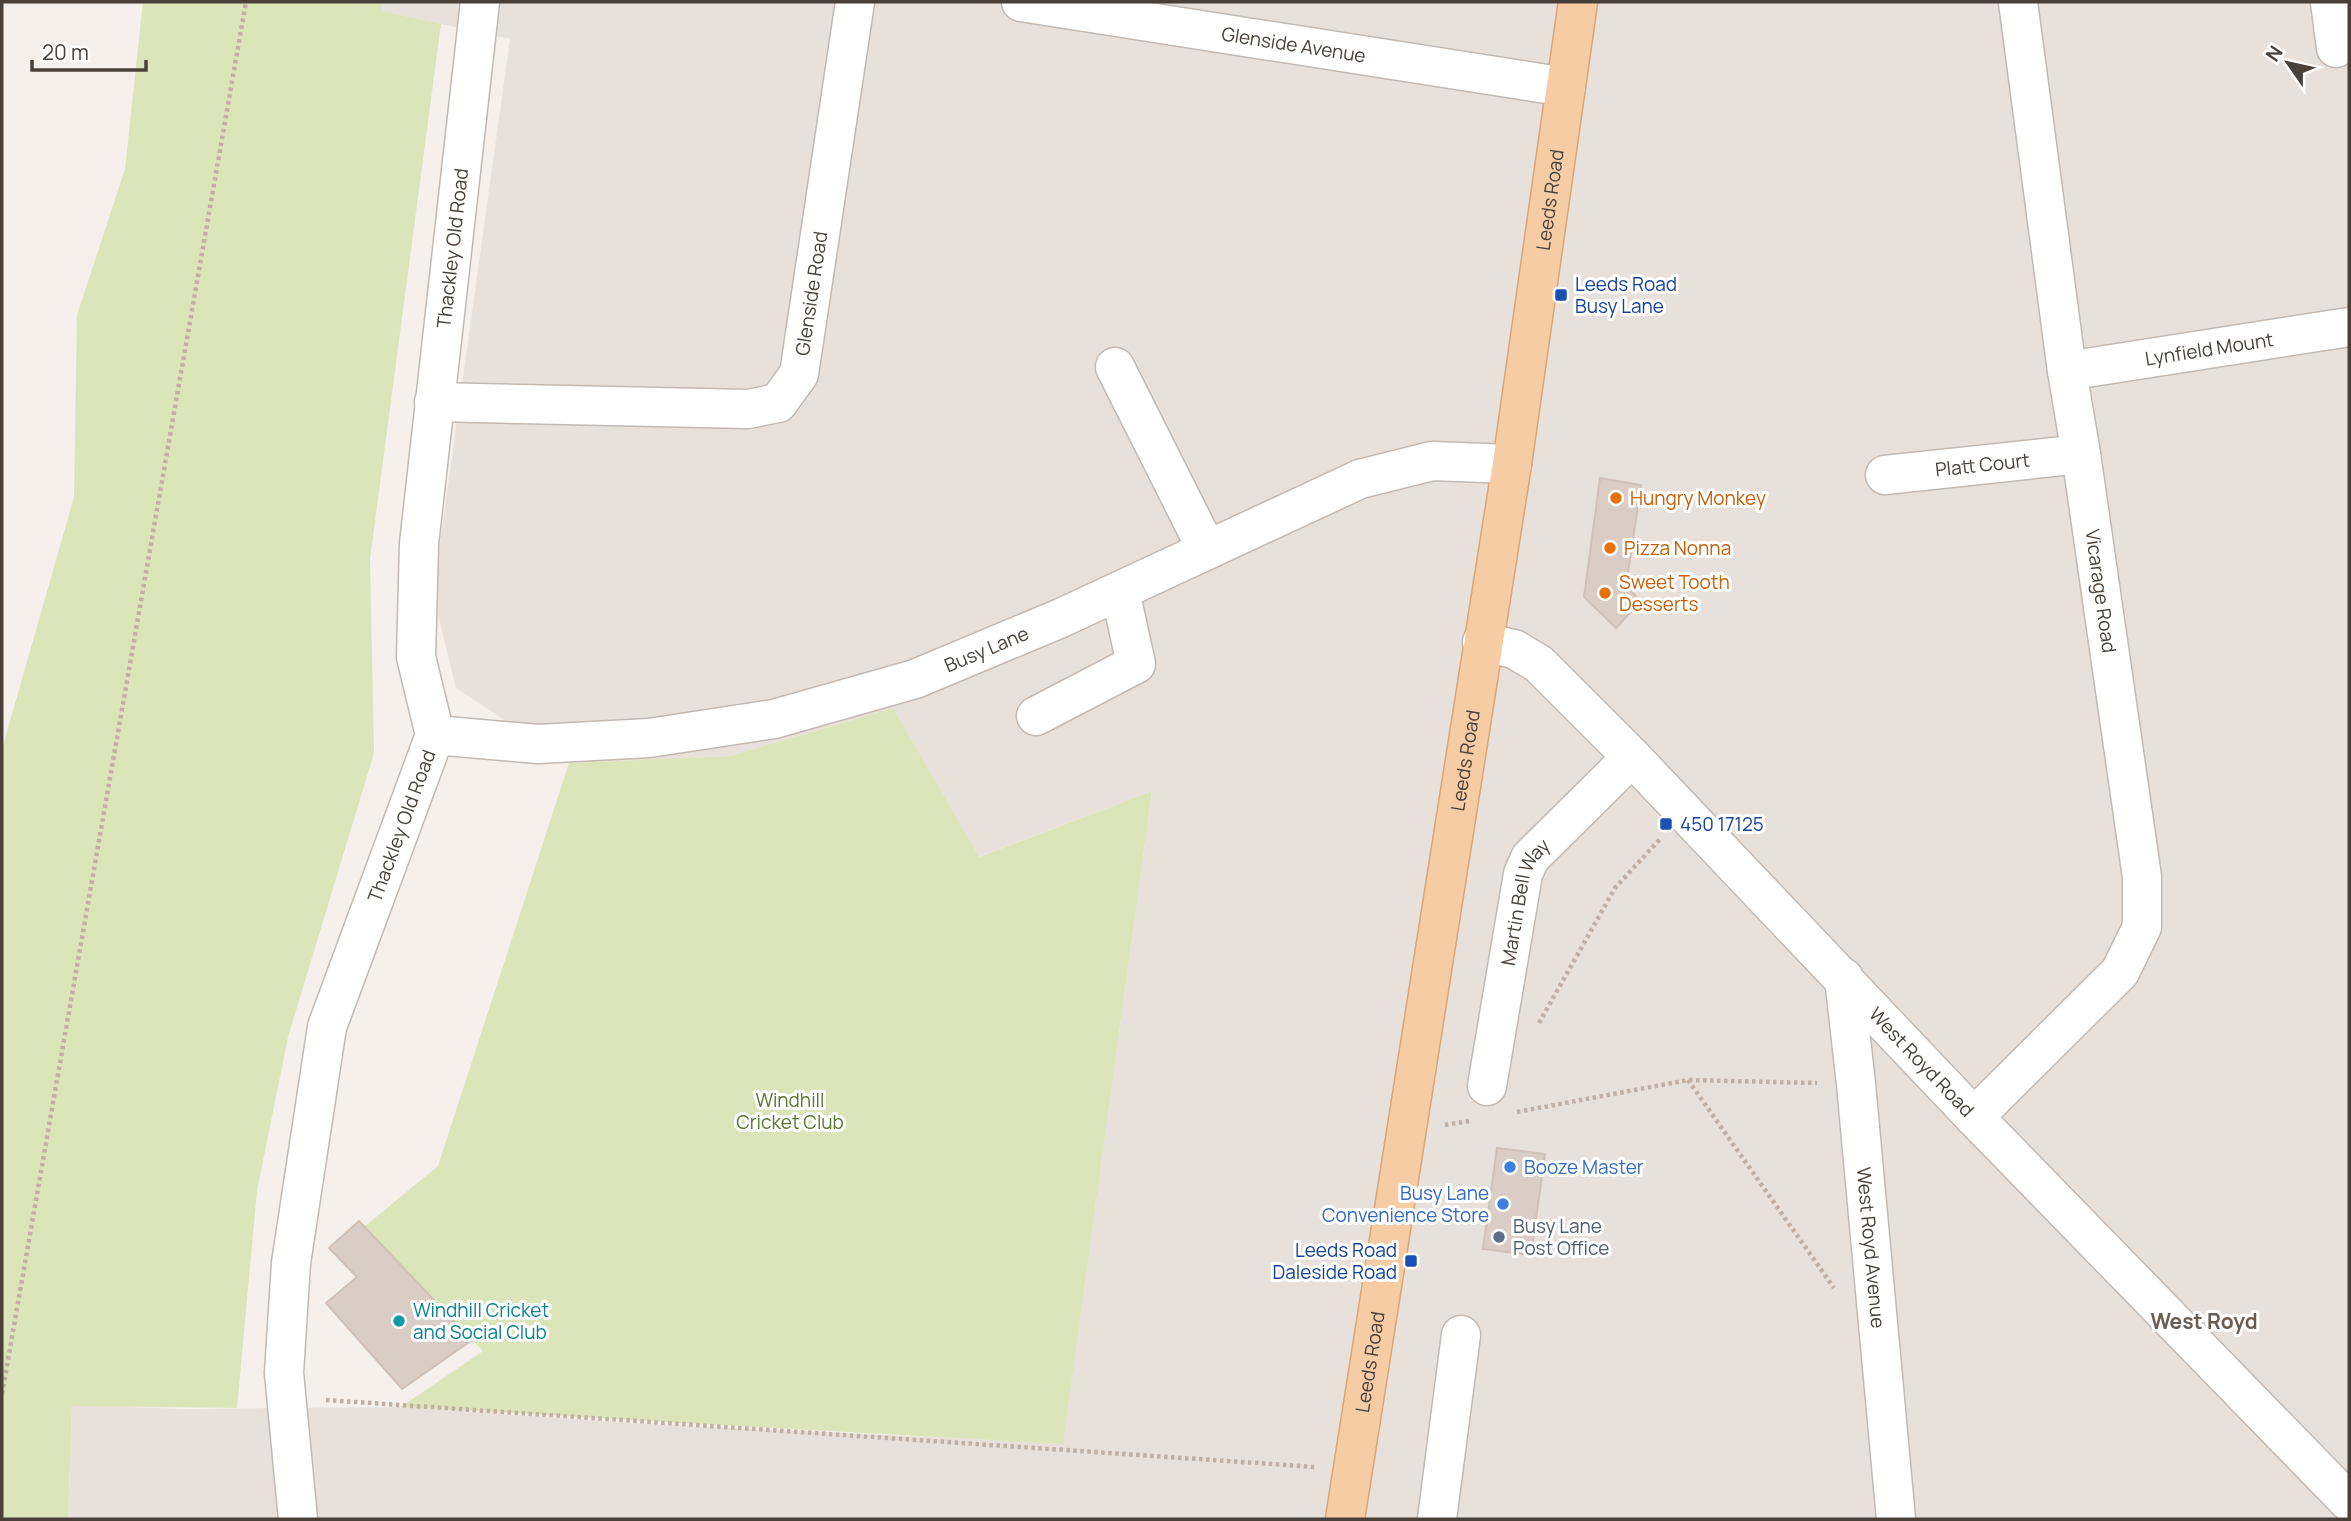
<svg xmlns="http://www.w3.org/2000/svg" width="2351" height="1521" font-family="Manrope,sans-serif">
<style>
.residential{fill:#e8e1db}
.green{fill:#dbe5b9}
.building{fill:#d9cdc6;stroke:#d0c0b6;stroke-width:2}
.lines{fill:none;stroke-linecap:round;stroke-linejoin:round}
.minor-casing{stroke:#c3b9b2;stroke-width:41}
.major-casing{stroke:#dba575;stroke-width:41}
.path{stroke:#c0afa2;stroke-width:4.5;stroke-dasharray:3.5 3.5;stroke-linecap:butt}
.minor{stroke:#fff;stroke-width:38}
.major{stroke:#f6cca4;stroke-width:38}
.transit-dot{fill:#1a4fb4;stroke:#fff;stroke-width:2.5}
.food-dot{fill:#e8710a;stroke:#fff;stroke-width:2.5}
.shop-dot{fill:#3f7fe0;stroke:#fff;stroke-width:2.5}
.service-dot{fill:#5c6f8a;stroke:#fff;stroke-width:2.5}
.culture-dot{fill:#0f9aa8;stroke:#fff;stroke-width:2.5}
.labels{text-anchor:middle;stroke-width:6;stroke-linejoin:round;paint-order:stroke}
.street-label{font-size:19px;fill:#49403a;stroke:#fff}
.transit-label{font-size:19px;fill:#164399;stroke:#fff;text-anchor:start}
.food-label{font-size:19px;fill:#c56008;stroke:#fff;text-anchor:start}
.park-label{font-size:19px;fill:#5b7731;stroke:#fff}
.shop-label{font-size:19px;fill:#366cbe;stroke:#fff;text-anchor:start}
.service-label{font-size:19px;fill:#4e5e75;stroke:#fff;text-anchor:start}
.culture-label{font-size:19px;fill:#0d838f;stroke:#fff;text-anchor:start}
.neighbourhood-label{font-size:21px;font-weight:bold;fill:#6b5c52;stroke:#fff}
</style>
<rect width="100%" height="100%" fill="#f5f0ec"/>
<polygon class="residential" points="382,2 2349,2 2349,1519 68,1519 72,1405 186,1409 401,1407 659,1425 1063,1443 1152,791 978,857 893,708 730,756 569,763 456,688 433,593 510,39 382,11"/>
<g class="green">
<polygon points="143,2 382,2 382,11 441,24 370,559 374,753 288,1037 257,1191 237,1408 72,1406 68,1519 2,1519 2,749 74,497 77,315 125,169"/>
<polygon points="893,708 979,857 1152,791 1063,1444 401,1407 483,1351 364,1227 438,1166 569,763 730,756"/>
</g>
<g class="building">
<polygon points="1600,478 1641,485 1626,586 1641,601 1616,628 1584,597"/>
<polygon points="1497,1148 1545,1154 1531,1255 1483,1249"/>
<polygon points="359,1221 472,1340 402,1389 326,1303 357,1277 329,1248"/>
</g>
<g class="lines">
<defs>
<g id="minor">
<path id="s1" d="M1021 2 1566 87"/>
<polyline points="2330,2 2336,48"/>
<polyline points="1115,367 1207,550"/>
<path id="s2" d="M2067 371 2349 327"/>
<path id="s3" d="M434 402 748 409 778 403 799 374 855 2"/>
<path id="s4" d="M1885 475 2081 454"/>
<path id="s5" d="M1482 642 1514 649 1539 664 1632 757 1974 1117 2349 1502"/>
<polyline points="1036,716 1136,664 1120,591"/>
<path id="s6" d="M435 735 538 744 649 738 774 719 915 679 1061 618 1360 479 1432 461 1512 464"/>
<path id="s7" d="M1844 978 1856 1084 1896 1519"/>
<path id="s8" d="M1487 1086 1523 874 1530 858 1632 757"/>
<polyline points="1974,1117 2120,972 2142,927 2142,877 2081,454 2067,371 2018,2"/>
<path id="s9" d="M298 1519 284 1373 291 1263 327 1027 435 735 416 657 419 544 480 2"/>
<polyline points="1437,1519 1461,1335"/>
</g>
<g id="major">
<path id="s10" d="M1345 1519 1512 464 1578 2"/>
</g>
</defs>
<use href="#minor" class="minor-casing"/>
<use href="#major" class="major-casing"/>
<g class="path">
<polyline points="1539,1023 1615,888 1660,839"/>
<polyline points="1688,1080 1834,1288"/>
<polyline points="1517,1112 1688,1080 1817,1083"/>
<polyline points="1445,1125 1470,1121"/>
<polyline points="2,1394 246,2"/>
<polyline points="326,1400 1316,1467"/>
</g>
<use href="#minor" class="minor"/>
<use href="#major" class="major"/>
</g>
<g class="transit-dot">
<rect x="1554" y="288" width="14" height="14" rx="3.5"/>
<rect x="1659" y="817" width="14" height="14" rx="3.5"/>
<rect x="1404" y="1254" width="14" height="14" rx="3.5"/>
</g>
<g class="food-dot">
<circle cx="1616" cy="498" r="7"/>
<circle cx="1610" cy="548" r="7"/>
<circle cx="1605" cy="593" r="7"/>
</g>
<g class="shop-dot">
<circle cx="1510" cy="1167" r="7"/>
<circle cx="1503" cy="1204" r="7"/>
</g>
<circle class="service-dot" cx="1499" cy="1237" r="7"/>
<circle class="culture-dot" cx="399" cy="1321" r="7"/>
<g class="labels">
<g class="street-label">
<text dy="7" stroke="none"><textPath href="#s1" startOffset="276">Glenside Avenue</textPath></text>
<text dy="7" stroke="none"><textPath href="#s10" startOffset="1335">Leeds Road</textPath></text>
<text dy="7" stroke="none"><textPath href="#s9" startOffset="1298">Thackley Old Road</textPath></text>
<text dy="7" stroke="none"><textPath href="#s3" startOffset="462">Glenside Road</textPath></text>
<text dy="7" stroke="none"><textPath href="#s2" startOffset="144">Lynfield Mount</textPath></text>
<text dy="7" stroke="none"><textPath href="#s4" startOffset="98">Platt Court</textPath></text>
<text transform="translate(2101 591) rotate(82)" y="7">Vicarage Road</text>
<text dy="7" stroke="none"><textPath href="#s6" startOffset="565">Busy Lane</textPath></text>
<text dy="7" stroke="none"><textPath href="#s10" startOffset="768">Leeds Road</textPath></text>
<text dy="7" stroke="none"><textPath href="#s9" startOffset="710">Thackley Old Road</textPath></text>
<text dy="7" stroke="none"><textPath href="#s8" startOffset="189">Martin Bell Way</textPath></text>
<text dy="7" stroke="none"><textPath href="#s5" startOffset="614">West Royd Road</textPath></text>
<text dy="7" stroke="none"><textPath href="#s7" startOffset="271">West Royd Avenue</textPath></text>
<text dy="7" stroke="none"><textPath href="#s10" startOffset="159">Leeds Road</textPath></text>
</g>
<g class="transit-label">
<text x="1575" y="291">Leeds Road<tspan x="1575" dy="22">Busy Lane</tspan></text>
<text x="1680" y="831">450 17125</text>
<text x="1397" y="1257" text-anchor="end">Leeds Road<tspan x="1397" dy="22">Daleside Road</tspan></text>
</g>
<g class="food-label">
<text x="1630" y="505">Hungry Monkey</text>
<text x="1624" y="555">Pizza Nonna</text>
<text x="1619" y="589">Sweet Tooth<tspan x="1619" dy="22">Desserts</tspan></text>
</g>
<g class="park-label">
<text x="790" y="1107">Windhill<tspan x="790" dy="22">Cricket Club</tspan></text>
</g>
<g class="shop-label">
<text x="1524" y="1174">Booze Master</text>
<text x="1489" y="1200" text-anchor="end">Busy Lane<tspan x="1489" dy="22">Convenience Store</tspan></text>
</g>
<g class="service-label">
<text x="1513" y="1233">Busy Lane<tspan x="1513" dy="22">Post Office</tspan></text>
</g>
<g class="culture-label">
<text x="413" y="1317">Windhill Cricket<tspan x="413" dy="22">and Social Club</tspan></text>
</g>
<g class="neighbourhood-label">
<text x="2204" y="1329">West Royd</text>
</g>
</g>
<rect width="2351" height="1521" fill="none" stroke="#49403a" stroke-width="7"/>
<g transform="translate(2288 63) rotate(304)" stroke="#ffffff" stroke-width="5" paint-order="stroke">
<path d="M0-5L12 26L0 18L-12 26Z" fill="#49403a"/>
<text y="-10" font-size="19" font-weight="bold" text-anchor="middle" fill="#49403a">N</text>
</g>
<path d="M32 60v10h114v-10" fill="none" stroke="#49403a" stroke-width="3.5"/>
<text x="42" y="60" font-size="21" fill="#49403a" stroke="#ffffff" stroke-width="5" paint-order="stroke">20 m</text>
</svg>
